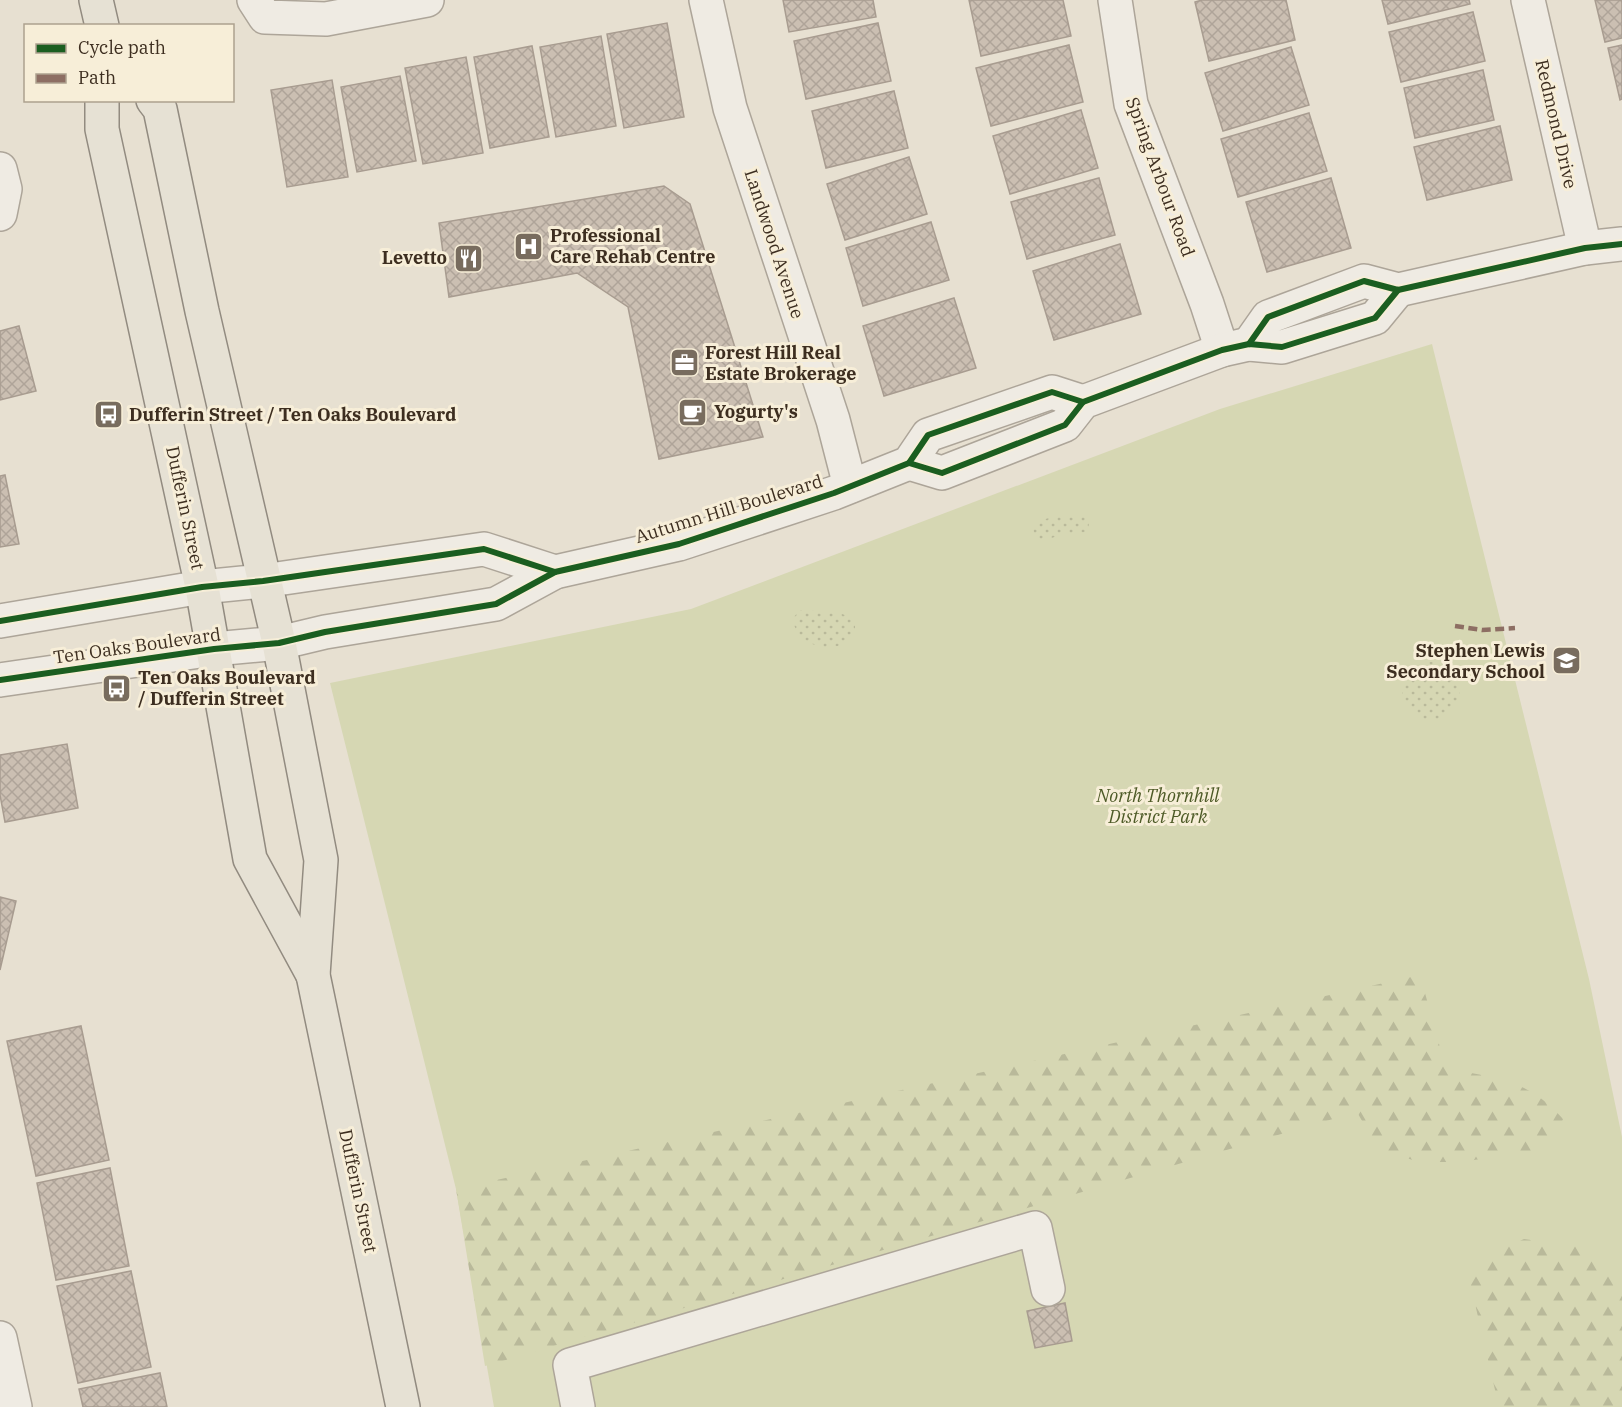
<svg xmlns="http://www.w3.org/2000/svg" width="1622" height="1407" font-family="'IBM Plex Serif',serif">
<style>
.green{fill:#d6d7b3}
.forest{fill:url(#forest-firs)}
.garden{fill:url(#garden-dots)}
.building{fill:url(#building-cross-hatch);stroke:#a89c90;stroke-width:1.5}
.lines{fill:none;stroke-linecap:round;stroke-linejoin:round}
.minor-casing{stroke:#ada599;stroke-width:36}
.major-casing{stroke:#928b80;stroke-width:36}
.minor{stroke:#efebe3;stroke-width:33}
.major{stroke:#e6e1d4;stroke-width:33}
.quiet{stroke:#8d6e63;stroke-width:4.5;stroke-dasharray:9 4.5;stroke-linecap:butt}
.cycleway-casing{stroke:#f7eed8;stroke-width:10}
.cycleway{stroke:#1b5e20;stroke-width:6}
.labels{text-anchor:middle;stroke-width:6;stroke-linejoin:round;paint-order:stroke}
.street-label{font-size:18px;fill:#3d2e20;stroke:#f7eed8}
.poi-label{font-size:18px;font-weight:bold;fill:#3d2e20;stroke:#f7eed8;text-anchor:start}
.park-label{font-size:18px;font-style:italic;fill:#4d5a26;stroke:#f7eed8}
</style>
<defs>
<pattern id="forest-firs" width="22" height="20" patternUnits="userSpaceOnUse" patternTransform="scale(1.5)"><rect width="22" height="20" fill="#d6d7b3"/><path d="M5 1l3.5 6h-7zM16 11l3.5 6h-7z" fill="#b9b99a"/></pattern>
<pattern id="garden-dots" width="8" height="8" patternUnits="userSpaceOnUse" patternTransform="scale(1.5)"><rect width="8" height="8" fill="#d6d7b3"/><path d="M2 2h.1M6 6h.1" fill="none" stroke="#b9b99a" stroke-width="1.8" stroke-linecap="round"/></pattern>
<pattern id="building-cross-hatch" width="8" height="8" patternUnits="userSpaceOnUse" patternTransform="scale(1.5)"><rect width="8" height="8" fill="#cbbfb2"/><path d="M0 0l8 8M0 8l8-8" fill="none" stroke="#afa499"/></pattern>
</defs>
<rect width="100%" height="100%" fill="#e7e0d1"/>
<polygon class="green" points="1432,344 1589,979 1622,1137 1622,1407 494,1407 456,1189 330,683 691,609 1220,409"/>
<g class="forest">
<path d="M1420 975 1446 1069C1495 1077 1528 1079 1563 1119L1551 1148 1461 1162H1419L1378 1149 1357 1112 485 1366 456 1189Z"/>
<polygon points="1524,1239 1581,1247 1622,1273 1622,1407 1499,1407 1466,1265"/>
</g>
<g class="garden">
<path d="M1083 516 1089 522 1088 532 1062 534 1044 541 1035 538 1033 528C1042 515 1068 515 1083 516Z"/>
<path d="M800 610 837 612 855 619V634C837 659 794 646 793 618Z"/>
<circle cx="1431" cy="691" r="29"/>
</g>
<g class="building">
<polygon points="783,0 873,0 876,17 789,32"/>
<polygon points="969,0 1063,0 1071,36 981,56"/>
<polygon points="1202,0 1286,0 1295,40 1209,61 1195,2"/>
<polygon points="1382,0 1469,0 1470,4 1388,24"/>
<polygon points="1595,0 1622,0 1622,38 1605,42"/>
<polygon points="1473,12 1485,61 1401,82 1389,32"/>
<polygon points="667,23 684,117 624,128 607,34"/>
<polygon points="878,23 891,81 806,99 794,41"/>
<polygon points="601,36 616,126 556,137 540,47"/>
<polygon points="1069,45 1083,102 991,126 976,68"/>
<polygon points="1622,45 1622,99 1620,100 1608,48"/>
<polygon points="532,46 549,137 490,148 474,57"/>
<polygon points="1291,47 1309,105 1223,131 1205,73"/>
<polygon points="466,57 483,153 423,164 405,68"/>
<polygon points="1483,70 1494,120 1415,138 1404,88"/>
<polygon points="400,76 416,161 357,172 341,87"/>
<polygon points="332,80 348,177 287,187 271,90"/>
<polygon points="894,91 908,148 826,168 812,111"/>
<polygon points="1081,110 1098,168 1010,194 993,136"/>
<polygon points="1309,113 1327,171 1238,197 1221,139"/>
<polygon points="1500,126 1512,180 1427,200 1414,147"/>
<polygon points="909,157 927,214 845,240 827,184"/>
<polygon points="1099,178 1115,235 1027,259 1011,202"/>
<polygon points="1331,178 1351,248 1267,272 1246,202"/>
<polygon points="664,186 690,204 763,437 659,459 628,307 577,273 449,297 439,223"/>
<polygon points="931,222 949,280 863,306 846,248"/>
<polygon points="1120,244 1141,314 1054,340 1033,271"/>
<polygon points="954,298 976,368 884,396 863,326"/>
<polygon points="19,326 36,391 0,400 0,331"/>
<polygon points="5,475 19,544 0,547 0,476"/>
<polygon points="67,744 78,808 5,822 0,795 0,755"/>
<polygon points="0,897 16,901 0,970"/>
<polygon points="81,1026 109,1160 36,1176 7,1041"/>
<polygon points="110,1168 129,1266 56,1280 37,1183"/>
<polygon points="131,1271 151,1367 78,1383 57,1286"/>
<polygon points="1065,1303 1072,1341 1035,1348 1027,1311"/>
<polygon points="160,1373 167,1407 83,1407 79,1389"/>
</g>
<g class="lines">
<defs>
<g id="minor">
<polyline points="254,0 265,17 326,19 427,0"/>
<polyline points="706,0 730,108 833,420 850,486"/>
<polyline points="1115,0 1131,104 1207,304 1222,350"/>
<polyline points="1528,0 1585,248"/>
<polyline points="0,169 5,189 0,214"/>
<polyline points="1249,344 1268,317 1364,281 1398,290 1585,248 1622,244"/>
<polyline points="909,463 942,473 1065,425 1083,402 1222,350 1249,344 1282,347 1375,318 1398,290"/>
<polyline points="0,621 202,587 263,581 484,549 555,572"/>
<polyline points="0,680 214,649 279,643 325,632 496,604 555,572 679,544 834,493 909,463 928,435 1052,392 1083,402"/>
<polyline points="0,1338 15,1407"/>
<polyline points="578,1407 570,1365 1035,1228 1048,1289"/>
</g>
<g id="major">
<polyline points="96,0 102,26"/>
<polyline points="102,100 102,129 202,587 250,859 313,975"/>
<polyline points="153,100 160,109 202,311 279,643 321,860 313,975 403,1407"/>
</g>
</defs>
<use href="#minor" class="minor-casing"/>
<use href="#major" class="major-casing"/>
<use href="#minor" class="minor"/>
<use href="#major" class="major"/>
<polyline class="quiet" points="1455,626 1482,630 1515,628"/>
<defs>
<g id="cycleway">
<polyline points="1249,344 1268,317 1364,281 1398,290 1585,248 1622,244"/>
<polyline points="909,463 942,473 1065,425 1083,402 1222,350 1249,344 1282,347 1375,318 1398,290"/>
<polyline points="0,621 202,587 263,581 484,549 555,572"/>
<polyline points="0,680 214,649 279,643 325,632 496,604 555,572 679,544 834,493 909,463 928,435 1052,392 1083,402"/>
</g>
</defs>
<use href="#cycleway" class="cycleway-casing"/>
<use href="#cycleway" class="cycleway"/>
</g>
<defs>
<symbol id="hospital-square" viewBox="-11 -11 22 22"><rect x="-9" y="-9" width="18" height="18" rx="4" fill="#786c5e" stroke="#f7eed8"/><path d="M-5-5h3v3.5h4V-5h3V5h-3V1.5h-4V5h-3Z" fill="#fff"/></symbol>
<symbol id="restaurant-square" viewBox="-11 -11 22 22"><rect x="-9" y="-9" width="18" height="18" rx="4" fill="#786c5e" stroke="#f7eed8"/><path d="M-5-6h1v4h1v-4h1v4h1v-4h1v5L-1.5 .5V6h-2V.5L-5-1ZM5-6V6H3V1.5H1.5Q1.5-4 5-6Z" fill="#fff"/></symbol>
<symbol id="office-square" viewBox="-11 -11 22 22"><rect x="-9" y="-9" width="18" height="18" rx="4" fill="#786c5e" stroke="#f7eed8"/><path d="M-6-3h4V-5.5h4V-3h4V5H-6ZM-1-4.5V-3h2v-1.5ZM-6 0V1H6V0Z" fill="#fff"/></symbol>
<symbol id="cafe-square" viewBox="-11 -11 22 22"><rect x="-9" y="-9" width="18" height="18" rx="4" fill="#786c5e" stroke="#f7eed8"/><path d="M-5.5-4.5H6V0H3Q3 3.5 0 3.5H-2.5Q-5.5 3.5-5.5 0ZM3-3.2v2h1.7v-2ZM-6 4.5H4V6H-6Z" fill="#fff"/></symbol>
<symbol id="bus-square" viewBox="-11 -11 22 22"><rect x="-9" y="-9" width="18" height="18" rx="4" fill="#786c5e" stroke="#f7eed8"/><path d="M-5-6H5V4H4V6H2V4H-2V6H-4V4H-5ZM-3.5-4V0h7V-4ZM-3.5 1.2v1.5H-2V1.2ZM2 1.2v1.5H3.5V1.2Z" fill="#fff"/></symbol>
<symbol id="school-square" viewBox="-11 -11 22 22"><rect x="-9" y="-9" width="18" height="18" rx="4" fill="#786c5e" stroke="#f7eed8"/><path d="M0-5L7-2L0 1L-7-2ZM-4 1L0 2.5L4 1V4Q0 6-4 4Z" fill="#fff"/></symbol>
</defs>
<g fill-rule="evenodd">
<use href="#hospital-square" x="512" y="230" width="33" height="33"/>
<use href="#restaurant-square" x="452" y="242" width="33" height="33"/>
<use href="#office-square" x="668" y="346" width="33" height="33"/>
<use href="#cafe-square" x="676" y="396" width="33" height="33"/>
<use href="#bus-square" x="92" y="398" width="33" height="33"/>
<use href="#school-square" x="1550" y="644" width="33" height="33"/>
<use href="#bus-square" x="100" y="672" width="33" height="33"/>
</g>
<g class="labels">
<g class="street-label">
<text transform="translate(1556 124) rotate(77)" y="6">Redmond Drive</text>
<text transform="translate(1160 177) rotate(70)" y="6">Spring Arbour Road</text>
<text transform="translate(774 244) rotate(72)" y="6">Landwood Avenue</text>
<text transform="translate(185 508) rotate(78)" y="6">Dufferin Street</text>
<text transform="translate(729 509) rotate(-17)" y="6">Autumn Hill Boulevard</text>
<text transform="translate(137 646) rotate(-8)" y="6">Ten Oaks Boulevard</text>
<text transform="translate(358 1191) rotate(78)" y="6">Dufferin Street</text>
</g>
<g class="poi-label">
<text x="550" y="242">Professional<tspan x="550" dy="21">Care Rehab Centre</tspan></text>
<text x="447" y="264" text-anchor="end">Levetto</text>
<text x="705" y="359">Forest Hill Real<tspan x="705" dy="21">Estate Brokerage</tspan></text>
<text x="714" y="418">Yogurty's</text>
<text x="129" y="421">Dufferin Street / Ten Oaks Boulevard</text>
<text x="1545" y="657" text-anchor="end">Stephen Lewis<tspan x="1545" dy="21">Secondary School</tspan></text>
<text x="138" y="684">Ten Oaks Boulevard<tspan x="138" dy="21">/ Dufferin Street</tspan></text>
</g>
<g class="park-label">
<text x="1158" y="802">North Thornhill<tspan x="1158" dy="21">District Park</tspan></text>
</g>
</g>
<rect x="24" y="24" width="210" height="78" fill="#f7eed8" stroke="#ada18e" stroke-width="1.5"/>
<rect x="36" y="44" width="30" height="9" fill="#1b5e20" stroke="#ada18e" stroke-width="1.5"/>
<text x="78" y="54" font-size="18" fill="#3d2e20">Cycle path</text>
<rect x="36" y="74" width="30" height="9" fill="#8d6e63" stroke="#ada18e" stroke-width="1.5"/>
<text x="78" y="84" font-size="18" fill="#3d2e20">Path</text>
</svg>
